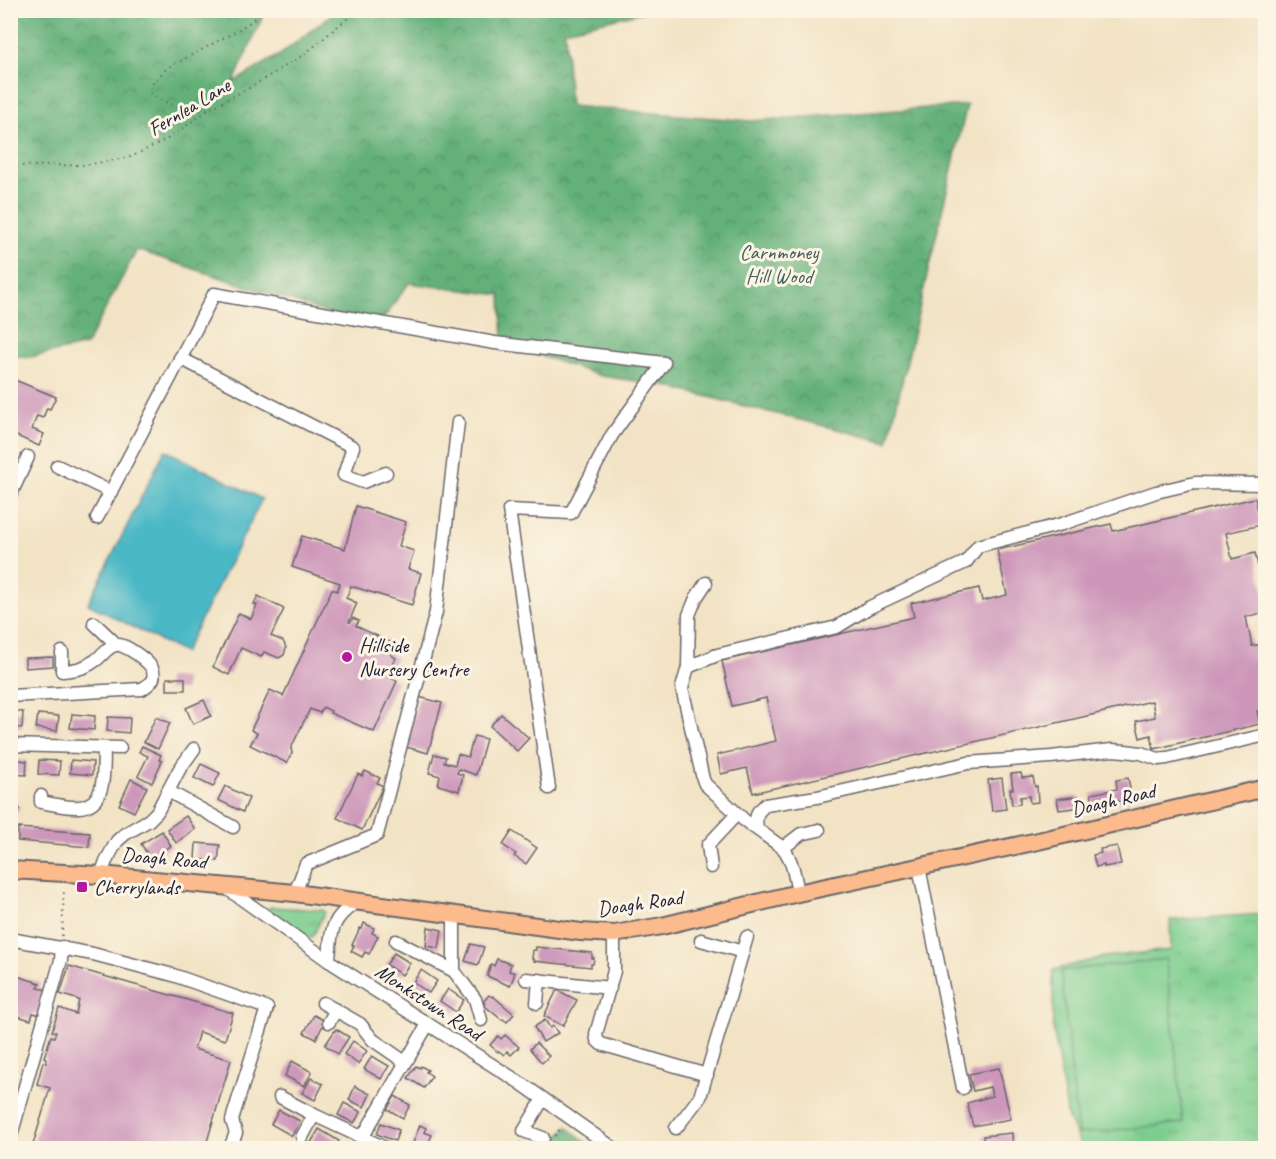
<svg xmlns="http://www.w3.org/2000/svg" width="1276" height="1159" font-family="Caveat,sans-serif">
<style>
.grass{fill:url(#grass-tufts);stroke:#4e7864;stroke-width:1.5}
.forest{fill:url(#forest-crowns);stroke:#43695a;stroke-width:1.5}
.pitch{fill:#7bcd8e;stroke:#4e7864;stroke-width:1.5}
.water{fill:#4bb8c6;stroke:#366d80;stroke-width:1.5}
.building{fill:#cd97ba}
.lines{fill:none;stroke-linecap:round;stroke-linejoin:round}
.minor-casing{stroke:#6b666b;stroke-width:15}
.major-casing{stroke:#6b666b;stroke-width:20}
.path{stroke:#6b666b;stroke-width:2;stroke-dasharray:1.5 4.5;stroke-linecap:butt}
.minor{stroke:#fff;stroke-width:12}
.major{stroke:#fbbb8d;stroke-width:16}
.poi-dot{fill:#b5179e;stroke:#fcf5e5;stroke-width:2}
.labels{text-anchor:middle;stroke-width:6;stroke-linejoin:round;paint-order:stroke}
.street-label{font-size:21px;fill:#22223b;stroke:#fcf5e5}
.park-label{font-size:21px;fill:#415e58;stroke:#fcf5e5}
.poi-label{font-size:21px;fill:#22223b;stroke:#fcf5e5;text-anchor:start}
</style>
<defs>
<pattern id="grass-tufts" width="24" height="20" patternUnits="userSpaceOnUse" patternTransform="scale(1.5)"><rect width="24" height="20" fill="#7bcd8e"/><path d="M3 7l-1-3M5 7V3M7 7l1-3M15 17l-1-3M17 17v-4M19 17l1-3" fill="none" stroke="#6ab07b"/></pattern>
<pattern id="forest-crowns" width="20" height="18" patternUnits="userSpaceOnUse" patternTransform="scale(1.5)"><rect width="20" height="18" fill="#64b079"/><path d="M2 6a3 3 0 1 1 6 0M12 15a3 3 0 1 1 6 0" fill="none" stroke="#528f64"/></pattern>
</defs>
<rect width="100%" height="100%" fill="#fcf5e5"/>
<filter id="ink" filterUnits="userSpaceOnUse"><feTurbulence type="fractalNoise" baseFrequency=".0167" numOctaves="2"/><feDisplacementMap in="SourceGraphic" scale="12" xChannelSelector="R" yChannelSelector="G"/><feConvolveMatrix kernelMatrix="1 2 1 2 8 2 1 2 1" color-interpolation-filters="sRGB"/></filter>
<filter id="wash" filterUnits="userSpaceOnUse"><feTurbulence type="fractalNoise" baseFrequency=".008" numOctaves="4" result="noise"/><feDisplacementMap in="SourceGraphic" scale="24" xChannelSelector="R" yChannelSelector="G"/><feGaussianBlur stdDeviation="1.35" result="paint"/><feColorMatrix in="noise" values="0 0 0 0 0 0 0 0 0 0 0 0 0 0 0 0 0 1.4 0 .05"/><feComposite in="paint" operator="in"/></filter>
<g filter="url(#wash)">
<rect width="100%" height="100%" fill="#f2e3c5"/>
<g class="grass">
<polygon points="271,907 323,910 325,912 313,936 310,938 269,911 269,908"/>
<polygon points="1265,914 1265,1146 1204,1148 1082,1148 1068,1118 1053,1027 1053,970 1104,957 1171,950 1170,920"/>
</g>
<g class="forest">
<polygon points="10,11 265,11 234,82 281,54 336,11 647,11 565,30 570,106 751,121 967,105 888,442 657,384 601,376 503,343 501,295 409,283 376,329 137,250 86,345 26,358 11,354"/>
<polygon points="567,1127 594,1148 547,1148"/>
</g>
<polygon class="pitch" points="1166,959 1183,1123 1078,1134 1061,971"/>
<polygon class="water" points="165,450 262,499 184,653 88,604"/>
<g id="blocks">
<g class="building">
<polygon points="10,378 56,397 50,409 47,408 43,418 37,416 32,429 44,434 39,446 10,433"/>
<polygon points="1255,498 1261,525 1226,533 1232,559 1255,553 1266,599 1266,612 1246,617 1252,646 1266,643 1266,709 1257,711 1260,724 1154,749 1151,735 1140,738 1136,721 1155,717 1152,701 753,793 747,768 721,774 717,755 776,741 766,698 732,706 722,661 914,617 911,603 979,588 982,601 1007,595 997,550 1111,524 1113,531"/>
<polygon points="356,506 406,522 399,546 414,551 408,569 421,573 412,605 351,586 346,598 357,603 349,622 351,622 353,618 359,621 356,626 396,645 391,655 396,658 389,672 384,669 382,674 397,681 374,732 330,713 331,711 323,707 320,713 310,709 291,748 292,753 287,763 250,745 257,733 251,730 270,690 283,696 332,589 337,591 340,583 292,567 302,536 345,549"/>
<polygon points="258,596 284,609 271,636 283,641 285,645 286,648 284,655 279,658 264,652 261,657 241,648 229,675 213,667 239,613 251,619 257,605 254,604"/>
<polygon points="53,657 53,666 25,668 25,658"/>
<rect x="167" y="678" width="18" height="12"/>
<polygon points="419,697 442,703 428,753 406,747"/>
<polygon points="204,700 211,716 193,724 186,708"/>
<polygon points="10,711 23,712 22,728 10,727"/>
<polygon points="38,714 59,716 57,731 36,728"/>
<polygon points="72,714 95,716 94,730 70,728"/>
<polygon points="501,714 529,738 517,751 490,726"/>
<polygon points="108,717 130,718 129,733 107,731"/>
<polygon points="156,717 170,723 158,749 144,742"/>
<polygon points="474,736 486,739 476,775 459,769 457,773 463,775 459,791 438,785 440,776 429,773 434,754 446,757 444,762 455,765 458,754 468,757"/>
<polygon points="142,746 161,755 159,760 162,761 152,783 138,776 148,756 139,752"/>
<polygon points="10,759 27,761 26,775 10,774"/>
<polygon points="39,760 60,761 59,775 38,774"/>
<polygon points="71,760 93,762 92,775 70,773"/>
<polygon points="201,764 220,773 213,787 194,778"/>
<polygon points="365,771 380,778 377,783 383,786 362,830 337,818 358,774 362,776"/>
<polygon points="1021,773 1022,778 1033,777 1035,787 1037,786 1038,802 1030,803 1029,796 1020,797 1020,804 1012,805 1010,789 1013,789 1011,774"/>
<polygon points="1002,778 1006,809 992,811 988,780"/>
<polygon points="1128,778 1132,799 1094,806 1091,794 1117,789 1116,780"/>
<polygon points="131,779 147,787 134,812 119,805"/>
<polygon points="225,786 249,798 243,812 218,800"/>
<polygon points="1079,796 1081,807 1059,810 1057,799"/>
<polygon points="10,798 20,809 10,818"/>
<polygon points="186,816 195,829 176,843 167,829"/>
<polygon points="18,828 90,833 89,847 18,841"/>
<polygon points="162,831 171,846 150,858 141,844"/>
<polygon points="512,831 537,848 526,864 514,856 516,854 503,845"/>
<polygon points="196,843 220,845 218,861 195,859"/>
<polygon points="1117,846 1121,864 1104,867 1104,865 1096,867 1093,855 1101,853 1100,849"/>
<polygon points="364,923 374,928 372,933 378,936 369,954 365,952 362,957 351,951 354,946 352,945 360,928 362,929"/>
<polygon points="428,927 442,930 439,948 426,946"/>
<polygon points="471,944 484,947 478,965 465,961"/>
<polygon points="536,947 592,953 592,958 594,958 593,964 591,964 591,967 534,961 534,959 532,959 533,950 536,950"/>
<polygon points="394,953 410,963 402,975 386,965"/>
<polygon points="497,959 511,964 509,971 515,973 510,986 487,976 491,964 494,966"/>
<polygon points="69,966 233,1013 225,1040 199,1032 194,1049 231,1060 206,1145 216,1148 32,1148 50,1088 37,1084 43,1062 46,1063 46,1058 44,1057 51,1036 54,1037 56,1032 52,1031 59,1008 76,1014 79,1000 60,994"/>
<polygon points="421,970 437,981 429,993 413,982"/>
<polygon points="10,974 40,983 38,988 48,990 41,1015 33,1013 31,1020 10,1014"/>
<polygon points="448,989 464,1000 456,1012 440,1001"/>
<polygon points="557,990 577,1000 563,1026 544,1016"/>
<polygon points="489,995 492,997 493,996 514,1014 507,1022 503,1019 502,1020 485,1006 486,1004 483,1002"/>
<polygon points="314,1015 325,1021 316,1039 304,1033"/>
<polygon points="545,1020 550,1028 553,1026 558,1033 543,1042 534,1027"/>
<polygon points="336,1029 349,1037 338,1054 325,1045"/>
<polygon points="505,1035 519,1047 511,1055 507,1051 504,1055 499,1051 498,1052 490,1045 498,1036 501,1039"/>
<polygon points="353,1041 367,1051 358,1064 344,1054"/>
<polygon points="536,1043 549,1056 542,1063 530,1049"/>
<polygon points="372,1056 389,1066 381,1079 364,1069"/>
<polygon points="292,1061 312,1072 304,1086 285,1076"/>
<polygon points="416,1066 420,1068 421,1066 428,1070 426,1072 432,1076 424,1088 408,1078"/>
<polygon points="999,1068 1011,1119 973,1126 967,1103 992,1096 990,1087 973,1091 969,1074"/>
<polygon points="311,1078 323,1084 315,1100 302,1093"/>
<polygon points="355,1086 370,1094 364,1107 349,1100"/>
<polygon points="395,1096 410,1105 403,1118 387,1109"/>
<polygon points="344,1103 361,1112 354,1123 338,1115"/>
<polygon points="279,1110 300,1121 292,1136 271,1124"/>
<polygon points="381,1123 399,1130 395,1141 377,1134"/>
<polygon points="420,1125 426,1128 424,1132 432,1135 426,1148 411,1148"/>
<polygon points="319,1129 339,1141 335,1148 314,1148 309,1146"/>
<polygon points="1012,1133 1013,1148 996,1148 996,1147 984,1148 983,1136"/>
</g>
</g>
</g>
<g filter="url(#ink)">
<use href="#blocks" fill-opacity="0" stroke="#6b666b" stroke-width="1.5"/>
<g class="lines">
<defs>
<g id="minor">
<polyline points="180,358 353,447 344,475 363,482 386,473"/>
<polyline points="57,466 111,492"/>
<polyline points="10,496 28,457"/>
<polyline points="97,518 214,294 495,343 664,363 612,435 571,513 509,510 549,788"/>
<polyline points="94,623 116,644"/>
<polyline points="688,667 689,615 696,598 706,583"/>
<path d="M10 696 142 689C148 685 156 680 153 671 151 662 124 643 116 645 107 646 101 658 93 662 83 669 74 670 62 671V652"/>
<polyline points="10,745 120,748"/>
<polyline points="168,791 233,827"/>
<path d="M41 796V802C52 804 68 808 79 807 108 805 103 769 104 748"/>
<polyline points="757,828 756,819 758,812 765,805 817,797 968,763 1051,757 1112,750 1125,751 1141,753 1158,759 1167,758 1266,735"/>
<polyline points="783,848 801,834 819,830"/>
<polyline points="711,867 708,845 737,814"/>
<polyline points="919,867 963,1088"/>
<polyline points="101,875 106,861 117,841 125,834 149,820 157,812 179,770 194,749"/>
<polyline points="225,887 329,961 522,1084 613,1148"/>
<polyline points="295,893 306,864 377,835 436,612 458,422"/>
<path d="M798 893C795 878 793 860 783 848L744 820 705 784 703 779 682 688 688 667 717 655 837 627 868 608 966 562 978 546 1062 524 1156 492 1195 483 1266 484"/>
<polyline points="454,915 454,971"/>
<polyline points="614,934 614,971 596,1034 597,1040 601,1044 707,1075"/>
<polyline points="10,939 93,954 173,975 267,1008 234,1113 232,1121 236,1133 230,1148"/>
<polyline points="701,940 743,952"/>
<polyline points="396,941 454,971 475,999 481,1020"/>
<path d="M329 961C331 931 330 920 356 902"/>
<polyline points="526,979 610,988"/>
<polyline points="323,1003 360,1024 373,1040 405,1062"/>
<polyline points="537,1003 539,980"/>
<polyline points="329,1022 336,1010"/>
<polyline points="280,1097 314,1115 385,1148"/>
<polyline points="676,1128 700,1097 747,937"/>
<polyline points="302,1137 314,1115"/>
<polyline points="362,1138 428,1024"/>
<polyline points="543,1138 524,1131 543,1099"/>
<polyline points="10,1139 61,960 62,947"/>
</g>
<polyline id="major" points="10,870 101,875 295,893 581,932 614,934 662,926 798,893 1038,841 1266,788"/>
</defs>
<use href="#minor" class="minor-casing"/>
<use href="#major" class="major-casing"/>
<g class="path">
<polyline points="244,10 255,19"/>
<path d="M208 109C188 111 165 105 149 92L153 83 167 68 233 33 255 19 259 10"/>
<polyline points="10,166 86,165 131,157 169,138 211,108 249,88 305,54 344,21 359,10"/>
<polyline points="62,936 64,888"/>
<polyline points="555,1136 562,1126"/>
<polyline points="517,1148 520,1142"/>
</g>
<use href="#minor" class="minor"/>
<use href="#major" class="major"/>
</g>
</g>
<g class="poi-dot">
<circle cx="347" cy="657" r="6"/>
<rect x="76" y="881" width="12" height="12" rx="3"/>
</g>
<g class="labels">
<g class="street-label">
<text transform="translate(189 107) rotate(-31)" y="7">Fernlea Lane</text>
<text transform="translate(1113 800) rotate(-13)" y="7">Doagh Road</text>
<text transform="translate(164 858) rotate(5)" y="7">Doagh Road</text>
<text transform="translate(640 903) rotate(-8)" y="7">Doagh Road</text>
<text transform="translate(429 1002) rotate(33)" y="7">Monkstown Road</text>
</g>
<g class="park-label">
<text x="779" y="259">Carnmoney<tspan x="779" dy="24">Hill Wood</tspan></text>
</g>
<g class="poi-label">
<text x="359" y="652">Hillside<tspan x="359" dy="24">Nursery Centre</tspan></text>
<text x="94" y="894">Cherrylands</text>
</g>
</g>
<rect width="1276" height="1159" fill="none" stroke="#fcf5e5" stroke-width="36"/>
</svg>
